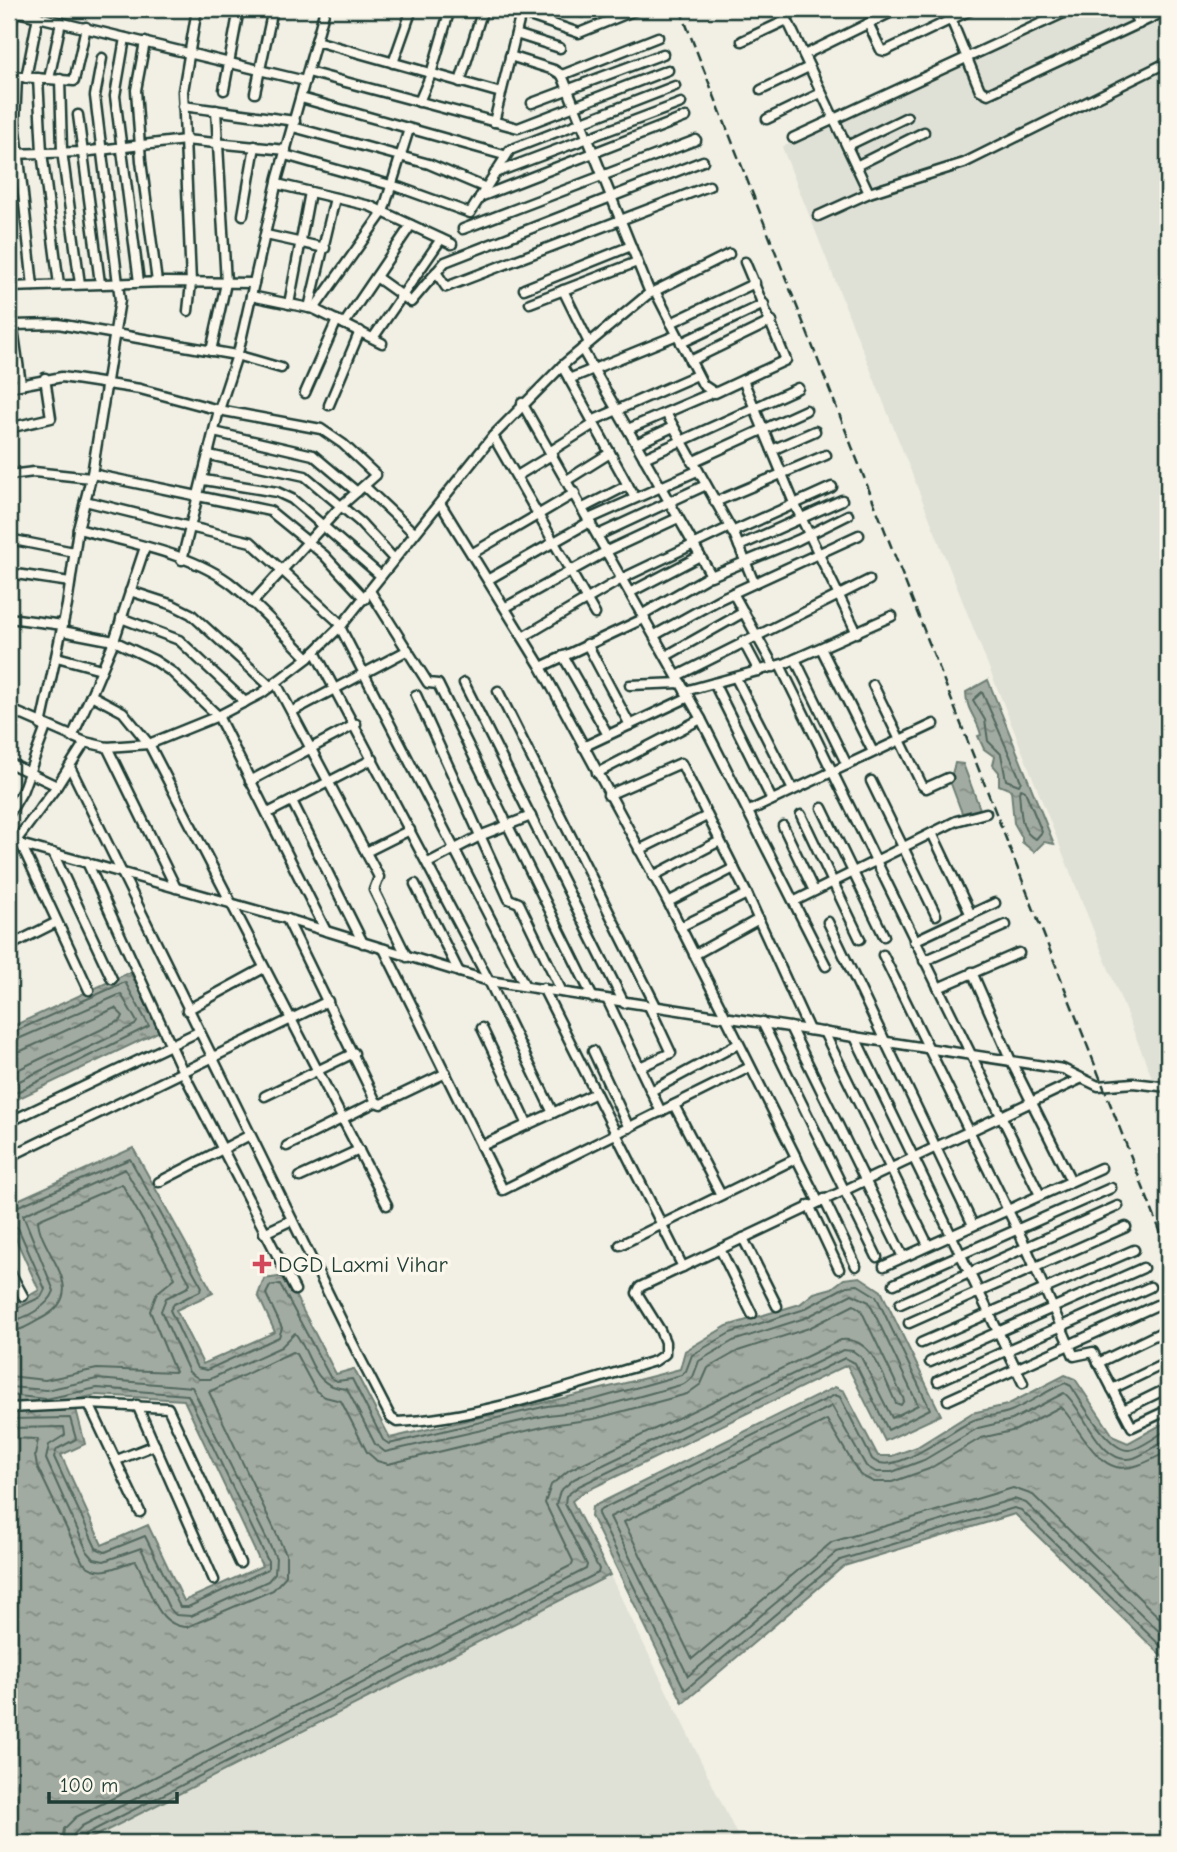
<svg xmlns="http://www.w3.org/2000/svg" width="1177" height="1852" font-family="'Comic Neue',sans-serif">
<style>
.built{fill:#e0e1d6}
.water{fill:url(#water-ripples);stroke:#6e7f75;stroke-width:2}
.lines{fill:none;stroke-linecap:round;stroke-linejoin:round}
.shore{stroke:#536960;stroke-width:2}
.minor-casing{stroke:#1f3d34;stroke-width:13}
.minor{stroke:#fbf7ec;stroke-width:8}
.rail{stroke:#1f3d34;stroke-width:2.5;stroke-dasharray:10 5;stroke-linecap:butt}
.poi-dot{fill:#d1495b;stroke:#fbf7ec;stroke-width:2.5}
.labels{text-anchor:middle;stroke-width:7;stroke-linejoin:round;paint-order:stroke}
.poi-label{font-size:23px;fill:#1f3d34;stroke:#fbf7ec;text-anchor:start}
</style>
<defs>
<pattern id="water-ripples" width="26" height="14" patternUnits="userSpaceOnUse" patternTransform="scale(1.75)"><rect width="26" height="14" fill="#a2aba1"/><path d="M2 4q2-2 4 0t4 0M15 11q2-2 4 0t4 0" fill="none" stroke="#838c84"/></pattern>
</defs>
<rect width="100%" height="100%" fill="#f2f0e5"/>
<filter id="ink" filterUnits="userSpaceOnUse"><feTurbulence type="fractalNoise" baseFrequency=".0143" numOctaves="2"/><feDisplacementMap in="SourceGraphic" scale="14" xChannelSelector="R" yChannelSelector="G"/><feConvolveMatrix kernelMatrix="1 2 1 2 8 2 1 2 1" color-interpolation-filters="sRGB"/></filter>
<g filter="url(#ink)">
<g class="built">
<polygon points="1085,9 1168,9 1168,1118 782,147"/>
<polygon points="610,1575 741,1843 82,1843"/>
</g>
<g class="water">
<path d="M988 680 1054 844 1044 842 1034 852 1022 842V837L1014 823 1011 790 999 785V772L993 765 995 757 984 749 978 736 981 735C978 719 966 711 966 692Z"/>
<polygon points="955,763 963,764 980,809 962,813 950,781"/>
<polygon points="130,972 160,1031 9,1103 9,1028"/>
<path d="M133 1148 213 1293 176 1310 203 1364 275 1332 258 1295 264 1279 285 1276 336 1374 354 1369 390 1438C487 1415 584 1395 680 1369L685 1351 727 1326 800 1304 814 1293 832 1288 844 1279 860 1277 881 1291 941 1415 885 1441 847 1365 582 1493 572 1501 610 1575 82 1843H9V1412L76 1409 85 1444 61 1455 102 1545 148 1525 184 1601 262 1566 184 1400 96 1395 46 1406 9 1402V1307L39 1290 9 1224V1204Z"/>
<polygon points="1065,1375 1075,1379 1114,1437 1128,1443 1168,1421 1168,1668 1163,1657 1015,1514 844,1566 683,1703 591,1516 592,1507 835,1387 844,1391 878,1456 892,1456 917,1447 972,1413 1007,1405"/>
</g>
<g class="lines">
<g class="shore">
<polygon points="982,692 1021,781 1019,785 1006,780 1001,754 988,741 985,720 973,700"/>
<path d="M1021 789 1025 791 1042 832 1036 839C1019 833 1021 808 1019 792Z"/>
<polyline points="9,1034 125,982 149,1026 9,1096"/>
<polyline points="9,1043 121,994 137,1022 135,1025 9,1086"/>
<polyline points="9,1053 21,1051 115,1008 123,1016 121,1020 9,1074"/>
<polyline points="9,1210 130,1159 202,1287 200,1291 174,1304 170,1310 197,1368 207,1370 279,1337 282,1328 266,1294 270,1286 280,1284 330,1377 337,1381 352,1379 383,1440 389,1444 547,1406 589,1401 681,1375 686,1371 692,1355 730,1333 802,1310 847,1286 858,1285 876,1296 930,1409 888,1430 855,1363 845,1358 579,1486 566,1496 565,1504 599,1569 598,1573 86,1834 81,1843"/>
<polyline points="9,1223 18,1228 45,1289 41,1297 9,1312"/>
<path d="M9 1321C24 1320 49 1306 54 1291L23 1215 125 1169 190 1283 188 1287 166 1298 161 1311 189 1372 199 1379H210L281 1347 295 1333C314 1358 311 1387 347 1389L375 1444 385 1452 548 1415 590 1410 684 1384 693 1377 699 1361 733 1341 805 1318 852 1294 869 1302 918 1405 892 1418 861 1357 853 1351 843 1350 574 1479 560 1491 556 1504 587 1565 586 1569 82 1826 74 1834 72 1843"/>
<path d="M9 1332C22 1331 33 1323 44 1317 91 1290 40 1254 38 1220L122 1184 175 1278 157 1293 150 1311 175 1372 97 1369 45 1380 9 1376"/>
<polyline points="9,1387 46,1390 97,1379 192,1387 276,1558 275,1573 268,1581 191,1616 176,1615 169,1608 141,1548 104,1561 94,1559 87,1551 46,1459 49,1445 65,1435 64,1427 9,1428"/>
<polyline points="9,1395 46,1399 97,1388 188,1395 268,1561 268,1569 188,1607 180,1607 145,1536 105,1552 96,1548 54,1457 57,1449 76,1439 70,1418 9,1419"/>
<path d="M1168 1429C1158 1435 1141 1449 1129 1450 1108 1451 1082 1402 1071 1386L1065 1383C1046 1391 1030 1403 1011 1411 999 1416 986 1415 974 1420 952 1429 894 1479 872 1459L840 1397 835 1395 600 1510 598 1514 685 1690 840 1560 1014 1508 1021 1510 1168 1653"/>
<path d="M9 1438 38 1439 35 1456 37 1466 83 1563C102 1579 115 1565 136 1561 149 1584 155 1627 187 1627L273 1590 286 1576V1554L209 1392 292 1352 296 1354 316 1391 325 1397 341 1401 367 1452 377 1461 388 1464 551 1425 594 1419 687 1394 701 1384 708 1368 738 1351 809 1328 854 1305 861 1310 904 1400 901 1405 896 1403C884 1380 874 1336 841 1340L569 1470 551 1485 545 1503 573 1561 572 1565 76 1817 64 1829 62 1843"/>
<path d="M1168 1439C1157 1445 1145 1454 1134 1458 1100 1468 1084 1407 1064 1393L1012 1420 978 1428 924 1460 892 1472H876L866 1466 832 1406 610 1517 688 1676 837 1552 1014 1499 1026 1503 1168 1640"/>
<path d="M1168 1451C1120 1478 1108 1474 1077 1429 1072 1421 1067 1412 1060 1407L1016 1430 981 1438 929 1469 892 1482H874L860 1475 827 1420 624 1522 692 1659 832 1542 1013 1488 1033 1495 1168 1626"/>
</g>
<defs>
<g id="minor">
<polyline points="782,9 869,193"/>
<polyline points="1131,9 1139,24"/>
<polyline points="13,11 305,81"/>
<polyline points="582,12 589,9"/>
<polyline points="521,13 579,33 638,9"/>
<polyline points="951,19 980,90 988,94 1168,10"/>
<polyline points="868,23 881,50 885,51 973,9"/>
<polyline points="516,34 560,48"/>
<polyline points="9,37 14,9"/>
<polyline points="125,38 115,96 139,282"/>
<polyline points="316,41 501,93"/>
<polyline points="742,41 787,20"/>
<polyline points="145,42 136,90 141,161 157,282"/>
<polyline points="804,55 898,9"/>
<polyline points="510,56 554,70 562,75 650,293"/>
<polyline points="393,63 412,9"/>
<polyline points="308,72 518,128 668,70"/>
<polyline points="562,75 658,37"/>
<polyline points="9,76 74,81 86,27"/>
<polyline points="17,77 15,121 33,286"/>
<polyline points="26,78 38,16"/>
<polyline points="38,78 42,152 59,285"/>
<polyline points="49,79 61,22"/>
<polyline points="60,79 62,151 80,284"/>
<polyline points="460,82 483,9"/>
<polyline points="224,90 239,9"/>
<polyline points="761,90 809,67"/>
<polyline points="255,93 273,9"/>
<polyline points="301,98 504,155"/>
<polyline points="419,102 431,74 450,9"/>
<polyline points="532,103 663,54"/>
<polyline points="183,106 295,121"/>
<polyline points="78,115 100,283"/>
<polyline points="767,119 821,93"/>
<polyline points="494,122 522,9"/>
<polyline points="293,127 429,164 486,188"/>
<polyline points="793,138 1072,9"/>
<polyline points="847,146 907,117"/>
<polyline points="9,154 82,152 185,140 286,150"/>
<polyline points="285,155 401,188 470,213 510,150 675,86"/>
<polyline points="856,166 924,132"/>
<polyline points="495,173 681,103"/>
<polyline points="277,184 370,206 452,244"/>
<polyline points="480,197 686,117"/>
<polyline points="243,215 255,146"/>
<polyline points="818,216 869,193 964,163 1168,62"/>
<polyline points="463,229 696,140"/>
<polyline points="266,235 325,248"/>
<polyline points="436,272 446,287 709,186"/>
<polyline points="376,277 411,302 445,262 703,161"/>
<polyline points="9,287 165,282 254,283"/>
<polyline points="524,289 631,246"/>
<polyline points="563,290 589,343"/>
<polyline points="655,291 703,385 715,393 786,360 745,262"/>
<polyline points="251,296 314,309 382,343"/>
<polyline points="9,300 21,384"/>
<polyline points="530,303 637,262"/>
<polyline points="289,304 310,192"/>
<polyline points="309,308 335,198"/>
<polyline points="314,309 383,212 409,129"/>
<polyline points="188,311 191,283 183,91 197,9"/>
<polyline points="671,323 755,283"/>
<polyline points="344,324 411,225"/>
<polyline points="12,325 58,324 236,355 281,368"/>
<polyline points="373,338 441,239"/>
<polyline points="681,343 764,304"/>
<polyline points="582,349 711,575 643,614"/>
<polyline points="211,351 226,283 216,110"/>
<polyline points="690,361 772,321"/>
<polyline points="562,366 635,498"/>
<polyline points="569,379 677,335"/>
<polyline points="743,380 794,503 857,633"/>
<polyline points="9,387 62,377 140,389 219,410 321,429 343,444 376,475 341,506 252,603"/>
<polyline points="305,393 337,320"/>
<polyline points="522,403 701,719 826,966"/>
<polyline points="329,405 360,331"/>
<polyline points="666,413 735,536 754,583"/>
<polyline points="592,421 697,375"/>
<polyline points="9,428 51,418 45,378"/>
<polyline points="628,429 712,393"/>
<polyline points="214,432 313,455 357,492"/>
<polyline points="493,436 595,614"/>
<polyline points="636,444 673,427"/>
<polyline points="772,450 815,431"/>
<polyline points="551,451 594,424"/>
<polyline points="209,455 305,476 360,522 394,559"/>
<polyline points="644,458 798,388"/>
<polyline points="692,462 806,410"/>
<polyline points="92,474 270,511 324,555 365,599"/>
<polyline points="9,475 34,472 91,478"/>
<polyline points="517,476 553,454"/>
<polyline points="204,480 277,492 292,499 381,576"/>
<polyline points="567,480 610,453"/>
<polyline points="364,486 414,533"/>
<polyline points="85,501 251,542 342,625"/>
<polyline points="715,502 826,455"/>
<polyline points="440,503 541,667 668,902 818,1201"/>
<polyline points="583,508 628,485"/>
<polyline points="589,519 697,471"/>
<path d="M78 529C126 542 195 554 234 586 261 608 284 634 308 658"/>
<polyline points="732,532 832,487"/>
<polyline points="598,535 706,485"/>
<polyline points="9,539 74,552"/>
<polyline points="739,546 842,500"/>
<polyline points="145,547 114,641 91,695 123,712 149,744 387,1205"/>
<polyline points="473,553 575,493"/>
<polyline points="182,560 219,410 239,349 278,177 325,9"/>
<polyline points="9,573 70,582"/>
<polyline points="711,576 798,540 848,515"/>
<polyline points="489,579 591,521"/>
<polyline points="130,591 173,605 191,614 271,687"/>
<polyline points="370,591 428,683 438,684 593,998"/>
<polyline points="631,592 700,556"/>
<polyline points="733,593 774,667"/>
<polyline points="506,607 607,551 678,518"/>
<polyline points="9,618 63,625"/>
<polyline points="121,618 179,640 245,702"/>
<polyline points="340,627 525,986"/>
<polyline points="62,631 114,641 154,660 172,672 218,716 326,931"/>
<polyline points="655,635 720,599 859,535"/>
<polyline points="523,637 623,578 730,527"/>
<polyline points="743,641 759,671"/>
<polyline points="587,644 630,725"/>
<polyline points="821,648 873,752"/>
<polyline points="315,652 489,981 553,1113"/>
<polyline points="563,656 608,735"/>
<polyline points="666,656 744,612"/>
<polyline points="57,657 101,669"/>
<polyline points="795,659 847,765"/>
<polyline points="780,665 1040,1195"/>
<polyline points="541,667 645,618"/>
<polyline points="677,676 869,580"/>
<polyline points="736,678 793,790"/>
<polyline points="276,683 379,877 374,890 407,957"/>
<polyline points="464,683 624,1003"/>
<polyline points="714,683 772,800"/>
<polyline points="630,685 681,683"/>
<polyline points="873,685 922,785 926,788 948,778"/>
<polyline points="498,691 657,1008"/>
<polyline points="685,691 786,663 892,616"/>
<polyline points="416,695 509,899 519,903 562,992"/>
<polyline points="9,709 85,742 107,747 149,744 218,716 262,693 308,658 342,625 493,436 564,364 647,295 729,254"/>
<polyline points="293,711 408,650"/>
<polyline points="41,725 67,605 78,529 92,474 120,300 95,96 102,58"/>
<polyline points="72,737 91,695"/>
<polyline points="107,747 176,888"/>
<polyline points="583,747 689,697"/>
<polyline points="9,763 57,786"/>
<path d="M70 767 359 1356 391 1418 397 1422C484 1418 572 1385 655 1361L665 1354V1342L660 1330 637 1293 640 1287 1080 1079"/>
<polyline points="597,773 701,719"/>
<polyline points="250,781 356,724"/>
<polyline points="871,781 936,915"/>
<polyline points="608,795 681,763 747,894 809,1030"/>
<polyline points="292,801 363,943"/>
<polyline points="822,808 884,936"/>
<polyline points="749,811 934,724"/>
<polyline points="268,813 373,759"/>
<polyline points="9,814 22,792 46,727"/>
<polyline points="801,815 860,939"/>
<polyline points="783,826 814,891"/>
<polyline points="932,833 971,915"/>
<polyline points="9,841 287,919 489,981 1063,1069 1098,1086 1133,1083 1168,1087"/>
<polyline points="15,842 57,786 85,742"/>
<polyline points="21,844 89,990"/>
<polyline points="639,850 707,816"/>
<polyline points="366,852 410,830"/>
<polyline points="53,853 112,979"/>
<polyline points="87,862 183,1072 295,1290"/>
<polyline points="428,863 482,835 531,816"/>
<polyline points="653,876 720,841"/>
<polyline points="415,884 459,972"/>
<polyline points="795,901 956,821 986,813"/>
<polyline points="668,902 734,868"/>
<polyline points="287,919 376,1102"/>
<polyline points="828,922 973,1225"/>
<polyline points="680,927 747,894"/>
<polyline points="914,941 995,903"/>
<polyline points="9,946 57,922"/>
<polyline points="384,949 503,1190 750,1067"/>
<polyline points="694,955 759,919"/>
<polyline points="883,955 1026,1247 1074,1356 1093,1352 1132,1427 1168,1410"/>
<polyline points="924,961 1006,925"/>
<polyline points="972,972 1012,1063 1071,1181"/>
<polyline points="543,988 683,1267"/>
<polyline points="938,988 1019,953"/>
<polyline points="608,1001 661,1112"/>
<polyline points="187,1010 264,968"/>
<polyline points="762,1022 877,1257"/>
<polyline points="790,1027 903,1257"/>
<polyline points="482,1028 528,1125"/>
<polyline points="824,1032 928,1245"/>
<polyline points="855,1037 1023,1383"/>
<polyline points="593,1051 629,1128"/>
<polyline points="640,1067 671,1053 649,1006"/>
<polyline points="651,1091 738,1044"/>
<polyline points="265,1096 354,1053"/>
<polyline points="674,1105 721,1195"/>
<polyline points="9,1122 198,1032"/>
<polyline points="287,1146 376,1102 381,1104 446,1073"/>
<polyline points="481,1146 594,1094"/>
<polyline points="9,1157 328,1001"/>
<polyline points="300,1177 359,1150"/>
<polyline points="159,1182 250,1135"/>
<polyline points="824,1199 856,1266"/>
<polyline points="809,1205 839,1269"/>
<polyline points="264,1233 292,1220"/>
<polyline points="743,1238 777,1306"/>
<polyline points="620,1245 797,1158"/>
<polyline points="720,1249 752,1314"/>
<polyline points="884,1266 1101,1168"/>
<polyline points="9,1270 23,1296"/>
<polyline points="894,1284 1111,1188"/>
<polyline points="900,1304 1118,1206"/>
<polyline points="909,1323 1126,1227"/>
<polyline points="921,1343 1134,1250"/>
<polyline points="930,1362 1143,1268"/>
<polyline points="1098,1363 1166,1330"/>
<polyline points="938,1381 1150,1287"/>
<polyline points="1112,1389 1168,1362"/>
<polyline points="948,1400 1157,1305"/>
<polyline points="89,1404 140,1512"/>
<polyline points="137,1405 214,1580"/>
<polyline points="9,1408 89,1404 168,1408 240,1563"/>
<polyline points="1123,1410 1168,1388"/>
<polyline points="117,1460 155,1445"/>
</g>
</defs>
<use href="#minor" class="minor-casing"/>
<use href="#minor" class="minor"/>
<polyline class="rail" points="680,9 1168,1251"/>
</g>
</g>
<path class="poi-dot" d="M258.5 1253.5h7v7h7v7h-7v7h-7v-7h-7v-7h7z"/>
<g class="labels">
<g class="poi-label">
<text x="278" y="1272">DGD Laxmi Vihar</text>
</g>
</g>
<rect width="1177" height="1852" fill="none" stroke="#fbf7ec" stroke-width="35"/>
<rect x="18" y="18" width="1142" height="1817" fill="none" stroke="#1f3d34" stroke-width="2.5" filter="url(#ink)"/>
<path d="M49 1792v10h128v-10" fill="none" stroke="#1f3d34" stroke-width="3.5"/>
<text x="60" y="1792" font-size="21" fill="#1f3d34" stroke="#fbf7ec" stroke-width="5" paint-order="stroke">100 m</text>
</svg>
